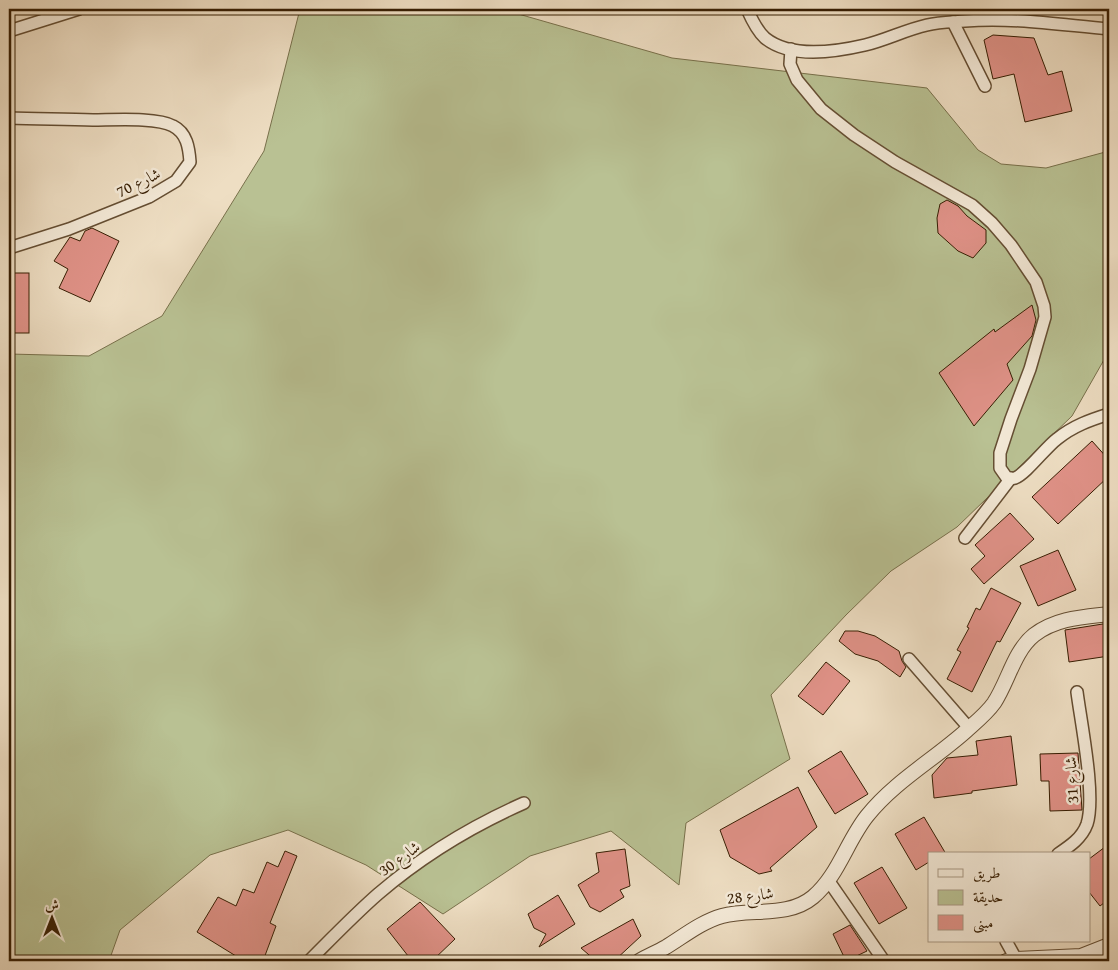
<svg xmlns="http://www.w3.org/2000/svg" width="1118" height="970" font-family="'Gentium Book Plus',Amiri,serif">
<style>
.green{fill:#b9c193;stroke:#78704b}
.building{fill:#e09288;stroke:#371e03}
.lines{fill:none;stroke-linecap:round;stroke-linejoin:round}
.minor-casing{stroke:#654e33;stroke-width:14}
.tertiary-casing{stroke:#654e33;stroke-width:16}
.minor{stroke:#f4ead8;stroke-width:11}
.tertiary{stroke:#f4ead8;stroke-width:14}
.labels{text-anchor:middle;stroke-width:5;stroke-linejoin:round;paint-order:stroke}
.street-label{font-size:16px;fill:#371e03;stroke:#f4ead8}
</style>
<rect width="100%" height="100%" fill="#eedec3"/>
<filter id="stains"><feTurbulence type="fractalNoise" baseFrequency=".004" numOctaves="4"/><feColorMatrix values="0 0 0 0 .2 0 0 0 0 .09 0 0 0 0 .02 0 0 0 .5 -.17"/></filter>
<radialGradient id="worn" r=".72"><stop offset=".6" stop-color="#630" stop-opacity="0"/><stop offset="1" stop-color="#630" stop-opacity=".3"/></radialGradient>
<polygon class="green" points="300,9 501,9 672,58 927,88 978,150 1001,164 1046,168 1109,151 1109,351 1072,416 957,527 891,571 846,615 771,695 790,759 686,823 679,885 611,831 530,856 443,914 366,865 288,830 210,855 120,930 109,961 9,961 9,354 89,356 162,316 264,151"/>
<g class="building">
<polygon points="993,35 1034,38 1048,75 1062,71 1072,111 1025,122 1014,74 993,79 984,40"/>
<polygon points="947,200 958,206 967,216 986,230 986,243 973,258 958,251 938,233 937,218 940,204"/>
<polygon points="92,228 119,241 90,302 59,288 68,269 54,261 70,237 80,241 85,231"/>
<rect x="9" y="273" width="20" height="60"/>
<polygon points="1032,305 1036,320 1032,336 1007,364 1013,380 974,426 939,373 994,329 995,332"/>
<polygon points="1092,441 1109,460 1109,476 1058,524 1032,497"/>
<polygon points="1010,513 1034,539 984,584 971,569 985,556 975,545"/>
<polygon points="1058,550 1076,590 1038,606 1020,566"/>
<polygon points="991,588 1021,603 1000,642 997,641 972,692 947,679 961,652 957,650 969,628 967,627 976,608 980,610"/>
<polygon points="1109,623 1109,656 1069,662 1065,630"/>
<polygon points="845,631 858,631 875,636 899,651 902,661 906,667 900,677 878,661 855,654 839,641"/>
<polygon points="826,662 850,681 823,715 798,696"/>
<polygon points="1011,736 1017,785 972,791 972,793 934,798 932,775 947,758 978,755 976,741"/>
<polygon points="841,751 868,794 835,814 808,771"/>
<polygon points="1078,753 1082,810 1050,811 1049,781 1041,781 1040,754"/>
<polygon points="798,787 817,827 770,868 772,871 759,874 730,857 720,830"/>
<polygon points="924,817 946,854 929,854 929,862 916,870 895,834"/>
<polygon points="1105,847 1109,853 1109,899 1100,906 1089,892 1089,859"/>
<polygon points="625,849 630,886 620,890 624,897 600,912 590,907 578,885 599,872 596,853"/>
<polygon points="285,851 297,856 270,923 276,926 263,961 244,961 197,932 218,897 236,906 243,889 254,893 267,862 278,867"/>
<polygon points="882,867 907,908 879,924 854,883"/>
<polygon points="558,895 575,924 539,947 546,934 534,928 528,914"/>
<polygon points="420,902 455,939 432,961 412,961 387,929"/>
<polygon points="633,919 641,936 614,961 596,961 581,948"/>
<polygon points="850,925 867,951 846,961 833,934"/>
</g>
<g class="lines">
<defs>
<g id="minor">
<path d="M747 9C751 18 757 31 765 38 791 59 835 52 865 45 886 40 905 30 927 25 939 22 952 22 965 21 1012 17 1062 25 1109 29"/>
<polyline points="953,22 985,86"/>
<polyline points="9,31 79,9"/>
<path d="M791 49 790 64 797 80 821 109 854 135 895 162 972 205 992 223 1011 245 1036 282 1044 306 1045 317 1030 369 1011 419 1000 453V468L1007 478C1010 478 1012 479 1015 478 1026 474 1046 447 1057 439 1073 426 1090 420 1109 414"/>
<path d="M9 118C37 119 65 119 93 120 113 120 157 117 173 126 187 133 189 148 190 162L176 181 149 197 69 229 9 248"/>
<polyline points="965,538 1011,478"/>
<polyline points="909,659 969,728"/>
<path d="M1058 854C1070 846 1082 838 1087 824 1096 796 1081 723 1077 692"/>
<polyline points="828,880 884,961"/>
<polyline points="1006,941 1016,959"/>
<path d="M309 961C331 939 354 915 378 894 421 857 472 826 524 803"/>
</g>
<g id="tertiary">
<path d="M639 961C648 956 657 952 666 947 684 936 701 922 722 916 751 908 788 918 813 897 838 876 847 841 867 816 895 781 935 759 967 730 976 722 987 713 994 703 1008 682 1014 651 1034 635 1056 618 1083 617 1109 614"/>
<polyline points="1006,961 1016,959 1081,956 1109,945"/>
</g>
</defs>
<use href="#minor" class="minor-casing"/>
<use href="#tertiary" class="tertiary-casing"/>
<use href="#minor" class="minor"/>
<use href="#tertiary" class="tertiary"/>
</g>
<g class="labels">
<g class="street-label">
<text transform="translate(138 182) rotate(-26)" y="6">شارع 70</text>
<text transform="translate(1071 780) rotate(-93)" y="6">شارع 31</text>
<text transform="translate(399 858) rotate(-36)" y="6">شارع 30</text>
<text transform="translate(750 895) rotate(-7)" y="6">شارع 28</text>
</g>
</g>
<rect width="1118" height="970" fill="none" stroke="#eedec3" stroke-width="30"/>
<rect x="10" y="10" width="1098" height="950" fill="none" stroke="#371e03" stroke-width="2.5"/>
<rect x="15" y="15" width="1088" height="940" fill="none" stroke="#371e03"/>
<rect x="928" y="852" width="162" height="90" fill="#f4ead8" stroke="#a89883"/>
<rect x="938" y="869" width="25" height="8" fill="#f4ead8" stroke="#a89883"/>
<text x="973" y="878" font-size="15" fill="#371e03">طريق</text>
<rect x="938" y="890" width="25" height="15" fill="#b9c193" stroke="#a89883"/>
<text x="973" y="902" font-size="15" fill="#371e03">حديقة</text>
<rect x="938" y="915" width="25" height="15" fill="#e09288" stroke="#a89883"/>
<text x="973" y="928" font-size="15" fill="#371e03">مبنى</text>
<g transform="translate(52 918)" stroke="#f4ead8" stroke-width="4" paint-order="stroke">
<path d="M0-4L9 19L0 12L-9 19Z" fill="#371e03"/>
<text y="-8" font-size="14" font-weight="bold" text-anchor="middle" fill="#371e03">ش</text>
</g>
<rect width="100%" height="100%" filter="url(#stains)"/>
<rect width="100%" height="100%" fill="url(#worn)"/>
</svg>
